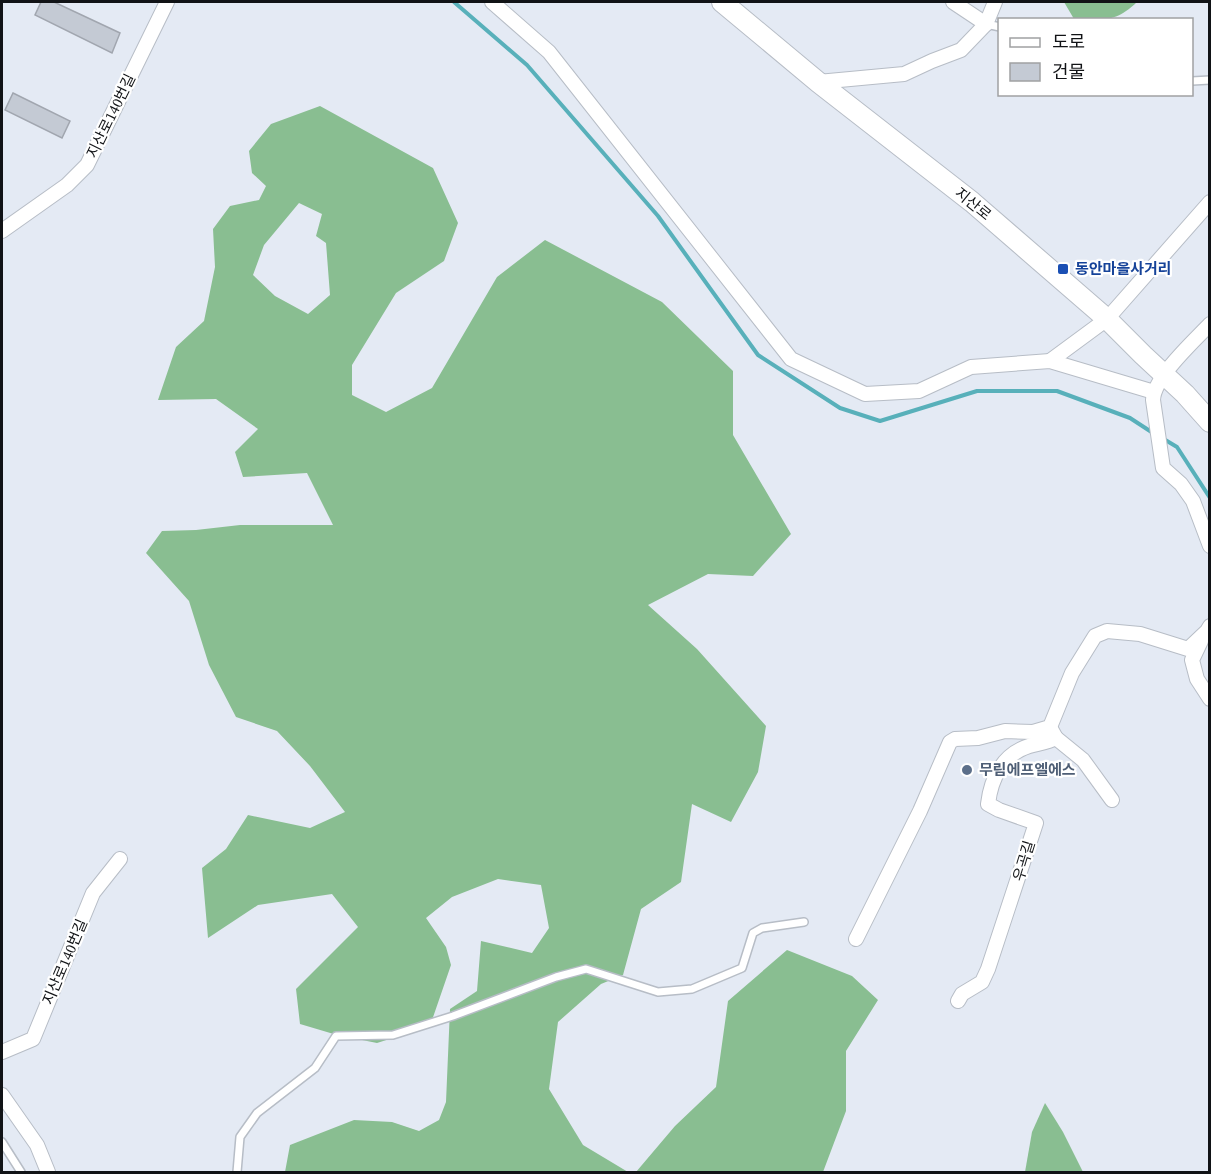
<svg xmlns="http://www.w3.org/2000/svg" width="1211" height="1174" font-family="'Source Serif 4','Noto Sans KR',serif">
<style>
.forest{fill:#89be91;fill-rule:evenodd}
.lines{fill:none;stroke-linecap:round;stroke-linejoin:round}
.stream{stroke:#58b0ba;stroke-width:4}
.building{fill:#c4cad4;stroke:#a1a6af;stroke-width:1.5}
.lane-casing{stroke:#b7bdc6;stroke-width:10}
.street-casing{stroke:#b7bdc6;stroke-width:16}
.secondary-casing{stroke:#b7bdc6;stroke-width:22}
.lane{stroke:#fff;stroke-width:7}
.street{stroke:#fff;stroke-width:14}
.secondary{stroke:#fff;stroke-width:20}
.transit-dot{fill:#1a4fb4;stroke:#fff;stroke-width:2}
.service-dot{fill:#5c6f8a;stroke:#fff;stroke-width:2}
.labels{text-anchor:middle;stroke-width:4.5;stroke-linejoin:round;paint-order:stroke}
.street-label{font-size:15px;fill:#111316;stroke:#fff}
.transit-label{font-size:15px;font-weight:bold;fill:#164399;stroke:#fff;text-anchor:start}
.service-label{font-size:15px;font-weight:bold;fill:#4e5e75;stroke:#fff;text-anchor:start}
</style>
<rect width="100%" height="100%" fill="#e4eaf4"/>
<g class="forest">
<path d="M1064 2H1137C1115 23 1103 20 1074 19Z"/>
<path d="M320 106 433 168 458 223 444 261 396 293 352 365V395L386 412 432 388 497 277 545 240 662 302 733 371V435L791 534 753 576 708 574 648 605 697 649 766 726 758 772 731 822 692 804 681 882 641 909 623 975 601 984 558 1022 549 1089 583 1145 628 1172H285L290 1145 354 1120 392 1122 419 1131 439 1120 446 1102 450 1009 477 991 481 941 532 953 549 928 541 885 498 879 452 897 426 918 446 947 451 965 430 1026 377 1043 337 1035 300 1024 296 989 358 927 332 894 258 905 208 938 202 868 226 849 248 815 310 828 345 812 310 766 277 731 236 717 209 665 189 601 146 553 162 531 196 530 240 525H333L307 473 243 477 235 452 258 429 216 399 158 400 176 347 204 321 215 267 213 229 230 206 259 200 266 186 252 173 249 151 271 124ZM299 203 322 214 316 236 326 243 330 295 308 314 275 296 253 275 264 245Z"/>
<polygon points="787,950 852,976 878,1000 846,1051 846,1111 823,1172 636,1172 675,1126 716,1087 728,1001"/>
<polygon points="1045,1103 1063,1132 1083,1172 1025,1172 1032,1132"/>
</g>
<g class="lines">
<g class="stream">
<polyline points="454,2 527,65 658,216 758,355 840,408 880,421 977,391 1057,391 1130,418 1153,433"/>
<polyline points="1162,438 1177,447 1210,498"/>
</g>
</g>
<g class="building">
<polygon points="41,2 54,2 120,33 112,53 35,15"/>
<polygon points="13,93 70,121 62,138 5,110"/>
</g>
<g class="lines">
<defs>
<g id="lane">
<polyline points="986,24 1000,27"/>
<polyline points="1192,81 1210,80"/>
<polyline points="2,1142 21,1172"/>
<polyline points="237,1172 240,1137 257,1113 315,1068 336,1036 393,1035 453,1016 556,977 586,969 658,992 692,989 742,968 753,933 762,928 804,922"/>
</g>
<g id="street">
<polyline points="492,2 549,52 791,359 865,394 919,391 971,367 1050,361 1154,392"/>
<polyline points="953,2 986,24"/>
<polyline points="818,82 904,74 932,61 961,50 986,24 995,2"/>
<polyline points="2,231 67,185 87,165 167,2"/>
<path d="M1210 324C1194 341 1154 377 1153 400L1163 468 1181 484 1193 501 1210 546"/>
<polyline points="1050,361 1107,319 1210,202"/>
<polyline points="1201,641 1192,660 1197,679 1210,699"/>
<polyline points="1056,738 1083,760 1112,800"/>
<polyline points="856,939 920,811 950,742 955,739 978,738 1005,731 1033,732 1050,727 1072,673 1095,636 1107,631 1140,634 1188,649 1207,631 1210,626"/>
<path d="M958 1001 962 994 982 982 988 969 1036 823 999 810 988 804C991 778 1003 754 1029 746 1039 743 1047 743 1056 738L1050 727"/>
<polyline points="2,1052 33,1039 93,893 120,859"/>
<polyline points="2,1095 37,1145 48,1172"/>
</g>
<polyline id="secondary" points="722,2 818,82 972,202 1107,319 1143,355 1185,394 1210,422"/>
</defs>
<use href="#lane" class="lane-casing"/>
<use href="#street" class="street-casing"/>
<use href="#secondary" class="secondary-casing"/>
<use href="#lane" class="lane"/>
<use href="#street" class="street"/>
<use href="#secondary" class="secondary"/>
</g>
<rect class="transit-dot" x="1057" y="263" width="12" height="12" rx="3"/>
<circle class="service-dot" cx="967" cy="770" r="6"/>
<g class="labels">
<g class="street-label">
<text transform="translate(111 116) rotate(-64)" y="5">지산로140번길</text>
<text transform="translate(973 204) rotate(39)" y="5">지산로</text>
<text transform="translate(1024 861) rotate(-73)" y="5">우곡길</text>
<text transform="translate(65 962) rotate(-67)" y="5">지산로140번길</text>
</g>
<g class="transit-label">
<text x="1075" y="274">동안마을사거리</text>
</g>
<g class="service-label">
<text x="979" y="775">무림에프엘에스</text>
</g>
</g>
<rect width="1211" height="1174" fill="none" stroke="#111316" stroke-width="6"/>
<rect x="998" y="18" width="195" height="78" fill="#ffffff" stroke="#a0a1a2" stroke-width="1.5"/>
<rect x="1010" y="38" width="30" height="9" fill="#ffffff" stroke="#a0a1a2" stroke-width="1.5"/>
<text x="1052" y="48" font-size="18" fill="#111316">도로</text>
<rect x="1010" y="63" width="30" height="18" fill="#c4cad4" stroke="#a0a1a2" stroke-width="1.5"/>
<text x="1052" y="78" font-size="18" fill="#111316">건물</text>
</svg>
